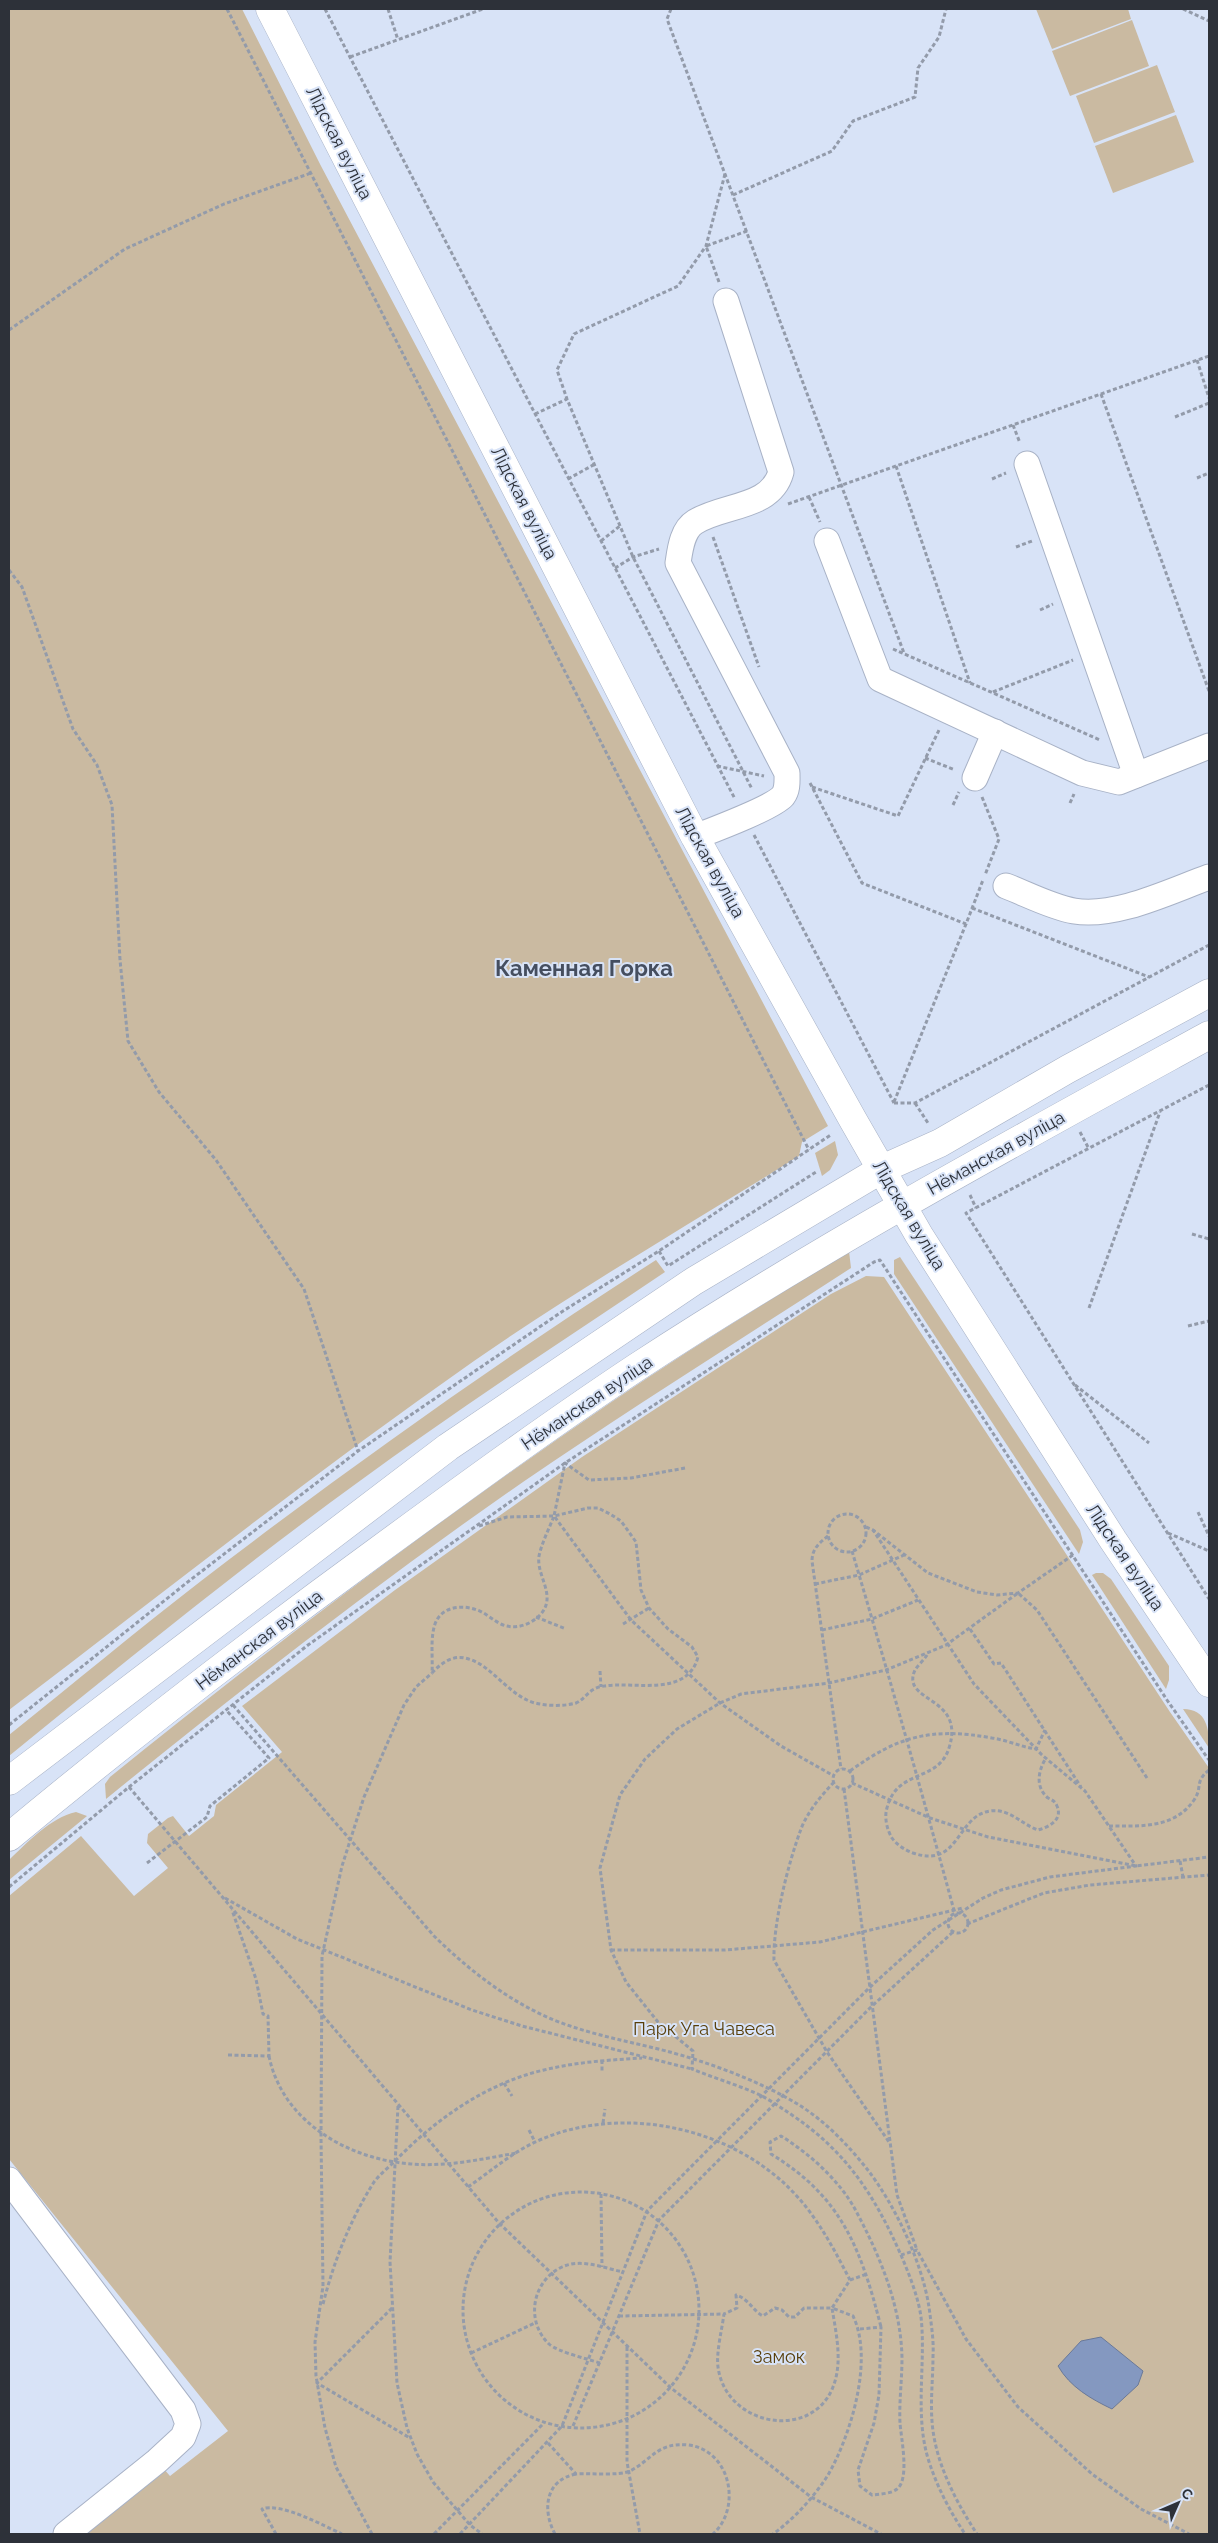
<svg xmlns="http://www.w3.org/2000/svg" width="1218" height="2543" font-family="Raleway,sans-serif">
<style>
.green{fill:#cabaa1}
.water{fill:#8498c0;stroke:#6a7998}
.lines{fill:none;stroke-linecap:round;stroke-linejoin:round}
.minor-casing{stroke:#a8b2c6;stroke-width:27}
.major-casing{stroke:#a8b2c6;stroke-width:29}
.path{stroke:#939baa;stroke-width:3;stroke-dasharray:4 2.5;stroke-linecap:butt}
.minor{stroke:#fff;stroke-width:25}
.major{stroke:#fff;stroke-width:28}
.labels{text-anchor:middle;stroke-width:4;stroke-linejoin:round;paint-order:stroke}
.street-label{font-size:18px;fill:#2d3139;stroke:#d8e3f7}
.park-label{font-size:18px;fill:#583e08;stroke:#d8e3f7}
.district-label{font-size:22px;font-weight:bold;fill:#454e5f;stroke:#d8e3f7}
</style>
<rect width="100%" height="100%" fill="#d8e3f7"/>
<g class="green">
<path d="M9 9H242L321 166 828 1126 802 1142 799 1156C690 1224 579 1288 474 1361 315 1472 163 1593 9 1710Z"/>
<polygon points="1036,9 1128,9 1131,19 1052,49"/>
<polygon points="1132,20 1149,66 1070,96 1052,51"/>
<polygon points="1157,65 1175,112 1094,143 1076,96"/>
<polygon points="1176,115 1194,162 1113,193 1095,146"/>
<polygon points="835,1141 838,1155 830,1170 822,1176 815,1153"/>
<path d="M849 1251 851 1268C741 1339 631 1408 523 1482 380 1581 241 1689 106 1799L105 1784 110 1777C272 1646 438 1520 610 1403 688 1350 769 1301 849 1251Z"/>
<polygon points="900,1257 1080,1530 1083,1542 1079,1554 894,1274 894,1260"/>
<path d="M656 1260 665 1272C585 1326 503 1379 424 1435 281 1535 144 1646 9 1756V1735C73 1684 136 1631 201 1581 348 1468 500 1360 656 1260Z"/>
<polygon points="866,1276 884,1277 1170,1712 1209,1768 1209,2534 77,2534 163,2468 170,2476 228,2431 9,2159 9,1896 81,1836 134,1896 168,1868 147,1843 148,1834 168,1818 173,1816 189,1836 214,1816 216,1805 282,1752 242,1706 395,1590 582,1457 831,1294"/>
<polygon points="1096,1573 1103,1573 1111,1579 1169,1666 1169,1680 1166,1689 1092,1575"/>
<path d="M1183 1709C1207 1709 1209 1729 1209 1748Z"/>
<path d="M76 1812 87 1816 9 1880V1860C28 1842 50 1818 76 1812Z"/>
</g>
<path class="water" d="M1101 2337 1143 2371 1138 2385 1112 2409C1091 2399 1070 2387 1058 2366L1081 2341Z"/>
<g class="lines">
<defs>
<g id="minor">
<polyline points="1027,464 1136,775"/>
<polyline points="827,541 880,679 1082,773 1119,782 1209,746"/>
<polyline points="975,778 995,732"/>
<path d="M695 837C713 830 772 808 783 796 788 789 787 781 787 773L678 563C680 550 682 530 695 522 723 504 771 509 781 472L726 301"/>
<path d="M1006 886C1027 894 1051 907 1074 911 1116 918 1170 891 1209 877"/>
<polyline points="9,2180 183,2410 188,2424 183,2437 157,2461 66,2534"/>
</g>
<g id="major">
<polyline points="270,9 695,837 853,1120 919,1235 1113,1540 1209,1683"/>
<polyline points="9,1781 448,1447 694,1281 882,1169 940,1143 1068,1069 1209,993"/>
<path d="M9 1837C128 1738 251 1643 376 1552 462 1489 548 1426 637 1367 822 1246 1016 1141 1209 1035"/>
</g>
</defs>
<use href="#minor" class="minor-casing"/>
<use href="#major" class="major-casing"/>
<g class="path">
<polyline points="227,9 809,1150"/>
<polyline points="325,9 735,799"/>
<polyline points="388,9 398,40"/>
<polyline points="671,9 667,19 904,653"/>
<polyline points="1183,9 1209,21"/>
<polyline points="350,57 483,9"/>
<polyline points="725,174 706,246 678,286 574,334 557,370 567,399 633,557 752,789"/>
<polyline points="733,195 832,151 853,121 915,97 918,68 939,37 946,9"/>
<polyline points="719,282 706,246 747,231"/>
<polyline points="9,330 125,249 224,204 311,173"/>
<polyline points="1197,360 1209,398"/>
<polyline points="1101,394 1209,691"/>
<polyline points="535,414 567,399"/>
<polyline points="1175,417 1209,403"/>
<polyline points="1013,425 1020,443"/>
<polyline points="896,466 970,683"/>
<polyline points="1197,478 1209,473"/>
<polyline points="568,479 595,464"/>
<polyline points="992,479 1006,473"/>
<polyline points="809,497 820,522"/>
<polyline points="788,504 1209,356"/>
<polyline points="713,537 759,667"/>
<polyline points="601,541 621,525"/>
<polyline points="1016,547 1032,541"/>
<polyline points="615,568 633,557 659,549"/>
<polyline points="9,570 22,587 73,729 97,765 112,805 120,960 128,1041 159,1092 216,1160 304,1289 358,1451"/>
<polyline points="1040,610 1053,604"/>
<polyline points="893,649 1100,740"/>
<polyline points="993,692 1073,660"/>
<polyline points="925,758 955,770"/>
<polyline points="717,766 764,776"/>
<polyline points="810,783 862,883 966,924 983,880"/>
<polyline points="812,787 898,816 939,730"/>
<polyline points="982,797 999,839 985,875"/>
<polyline points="1070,803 1074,794"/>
<polyline points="953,805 959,792"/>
<polyline points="754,835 894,1103"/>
<polyline points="972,908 1149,977"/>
<polyline points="1209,1085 966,1213 1209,1599"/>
<polyline points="894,1102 966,924"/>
<polyline points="894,1103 915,1103 1209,945"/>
<polyline points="915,1103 928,1123"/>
<polyline points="1080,1132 1089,1149"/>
<polyline points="970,1195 976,1208"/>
<polyline points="1192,1234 1209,1239"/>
<polyline points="659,1251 668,1266 816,1172"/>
<polyline points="1089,1308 1160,1112"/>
<polyline points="1188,1326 1209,1321"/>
<polyline points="1075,1385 1149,1443"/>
<polyline points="685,1468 631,1478 589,1480 565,1463 554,1516 631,1620 720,1703 781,1746 834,1776"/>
<polyline points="1198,1512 1209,1536"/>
<circle cx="847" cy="1533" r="19"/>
<path d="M479 1526 507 1517 554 1516 588 1508H598L610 1514 621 1521 636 1542 641 1590 649 1608 668 1629 692 1647 698 1657C687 1698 634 1681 604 1686 588 1688 586 1699 576 1703 563 1707 538 1706 527 1700 505 1690 489 1663 465 1658 452 1655 440 1664 432 1673 433 1657 430 1639 435 1624 441 1607 461 1604 477 1610 487 1613 496 1624 507 1626 519 1629 533 1623 541 1614 557 1595 536 1576 539 1556 542 1542 549 1529 554 1516"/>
<polyline points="866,1527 873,1530 928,1573 977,1592 997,1595 1018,1593 1073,1555"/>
<polyline points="1168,1533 1209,1551"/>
<path d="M828 1536C819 1543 812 1549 812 1561L841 1769"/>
<path d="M852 1551C888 1672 922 1793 955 1914"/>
<polyline points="815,1584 859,1575 904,1555"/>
<polyline points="536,1617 566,1629"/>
<polyline points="623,1624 649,1608"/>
<polyline points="970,1629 994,1664 1001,1663 1081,1787"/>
<polyline points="822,1630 872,1619 918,1600"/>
<path d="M927 1655C924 1660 918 1665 915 1670 900 1703 966 1695 949 1748 938 1783 897 1768 887 1808 884 1817 887 1830 892 1838 897 1845 905 1850 913 1853 960 1869 956 1816 990 1811 1009 1808 1021 1824 1038 1830 1049 1827 1063 1820 1057 1806 1055 1801 1052 1800 1048 1798 1035 1787 1038 1771 1046 1758"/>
<polyline points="600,1671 601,1687"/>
<path d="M233 1705 434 1936C469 1970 508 2001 554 2020 591 2035 628 2041 666 2051 708 2062 762 2082 799 2105 825 2121 848 2145 867 2169 895 2205 922 2262 929 2307 931 2323 934 2340 933 2356 933 2383 929 2410 934 2437 940 2471 958 2505 977 2534"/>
<polyline points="9,1725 189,1581 358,1451 563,1311 659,1251 832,1134"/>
<circle cx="843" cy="1779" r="10"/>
<path d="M850 1771C898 1736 932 1727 992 1738 1007 1740 1021 1747 1036 1749L1045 1730"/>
<path d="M1147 1778 1037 1610 1018 1593 946 1645 886 1670 829 1683 741 1694 720 1703 677 1729 645 1759 620 1795 600 1868 611 1950 626 1982 658 2022 693 2051 692 2069C714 2078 738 2085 760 2095 770 2100 780 2107 789 2113 845 2150 874 2194 901 2255L917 2250 966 2339 1018 2407 1092 2474 1141 2509 1189 2534"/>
<path d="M834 1782C821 1796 808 1811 801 1829 788 1864 773 1923 774 1960L827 2052 889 2142"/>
<polyline points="852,1783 930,1818 988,1837 1136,1866 1209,1857"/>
<polyline points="129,1787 499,2223 671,2388 811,2497 881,2534"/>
<polyline points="844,1789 897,2195 917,2250"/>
<path d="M1109 1826C1140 1826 1174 1829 1194 1800 1203 1787 1194 1782 1209 1770"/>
<polyline points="1180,1861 1183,1877"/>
<polyline points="147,1863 207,1817 210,1806 269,1758 226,1710"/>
<polyline points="9,1887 129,1787 308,1645 565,1463 874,1262 880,1260 1167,1700 1209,1760"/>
<polyline points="225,1898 297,1939 472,2010 522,2026 692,2069"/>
<circle cx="958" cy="1923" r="10"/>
<polyline points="967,1924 1044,1893 1090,1885 1209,1875"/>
<polyline points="611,1950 725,1950 820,1942 963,1908"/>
<polyline points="228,2055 269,2056 268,2016 263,2014 256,1979 232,1910"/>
<path d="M269 2056C282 2121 347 2159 411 2164 447 2167 482 2159 517 2153"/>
<polyline points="602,2060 602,2071"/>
<polyline points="504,2083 512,2096"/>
<polyline points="398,2106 390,2262 397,2383 407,2428 417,2454 433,2482 470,2525 482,2534"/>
<polyline points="603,2123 605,2109"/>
<polyline points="529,2130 535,2142"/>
<path d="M468 2187C491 2171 515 2150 542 2139 628 2103 741 2129 802 2202 822 2226 836 2253 850 2280L832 2308 853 2316C874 2359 851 2435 828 2475 814 2497 794 2519 773 2534"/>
<circle cx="581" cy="2310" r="118"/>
<polyline points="601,2194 602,2267"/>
<path d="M901 2255C909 2274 918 2296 921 2317 926 2362 915 2410 927 2455 935 2483 949 2510 965 2534"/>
<polyline points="850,2280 867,2274"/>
<path d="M323 2304C334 2261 350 2220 374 2182 380 2174 389 2167 396 2160 436 2119 487 2083 544 2070 576 2062 609 2060 642 2058"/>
<polyline points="392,2308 317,2383 410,2438"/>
<path d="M619 2316 724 2314C722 2329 716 2353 718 2367 726 2427 812 2441 833 2387 843 2362 836 2333 832 2308H804L795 2317H789L782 2310 775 2308 763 2316C753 2311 749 2299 736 2295L737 2308 724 2314"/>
<path d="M860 2329 881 2327 879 2395 874 2423 858 2470 860 2486 872 2495C879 2494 891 2494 897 2489 910 2479 901 2438 900 2423 899 2401 902 2380 902 2358 901 2306 880 2256 856 2211 840 2181 810 2154 781 2136L770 2142 771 2154C842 2197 861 2249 881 2327"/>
<polyline points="627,2347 627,2462 640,2534"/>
<polyline points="471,2353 535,2323"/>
<path d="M600 2363C588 2359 558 2352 549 2344 525 2321 532 2281 562 2267 581 2258 604 2268 623 2272"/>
<polyline points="573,2426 659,2220 871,2007 953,1932"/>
<path d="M548 2443 576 2474C589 2473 620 2476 630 2471 652 2460 657 2442 688 2445 731 2450 742 2508 713 2534"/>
<path d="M276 2534 262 2509C281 2502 324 2526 342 2534"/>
<polyline points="372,2534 336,2467 325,2428 316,2376 315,2342 323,2286 321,2137 322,1956 342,1866 364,1797 404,1705 416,1687 432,1673"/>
<polyline points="434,2534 544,2423"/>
<polyline points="460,2534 562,2426 647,2211 869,1988 933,1930 983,1898 1001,1890 1050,1877 1136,1866 1085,1791 1042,1755 974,1684 873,1530"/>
<path d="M555 2534C542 2510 545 2480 576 2474"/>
</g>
<use href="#minor" class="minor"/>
<use href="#major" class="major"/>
</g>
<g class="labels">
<g class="street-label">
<text transform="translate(339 143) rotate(63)" y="6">Лідская вуліца</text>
<text transform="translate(524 503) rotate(63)" y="6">Лідская вуліца</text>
<text transform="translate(710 862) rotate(61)" y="6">Лідская вуліца</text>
<text transform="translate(996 1153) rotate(-29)" y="6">Нёманская вуліца</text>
<text transform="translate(909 1215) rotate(59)" y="6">Лідская вуліца</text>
<text transform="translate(587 1403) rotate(-34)" y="6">Нёманская вуліца</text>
<text transform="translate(1125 1557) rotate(56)" y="6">Лідская вуліца</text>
<text transform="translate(259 1640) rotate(-37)" y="6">Нёманская вуліца</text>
</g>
<g class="park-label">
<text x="704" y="2035">Парк Уга Чавеса</text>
<text x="779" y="2363">Замок</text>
</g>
<g class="district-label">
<text x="584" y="976">Каменная Горка</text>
</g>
</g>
<rect width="1218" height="2543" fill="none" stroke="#2d3139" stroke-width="20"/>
<g transform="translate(1178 2503) rotate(45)" stroke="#d8e3f7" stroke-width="4" paint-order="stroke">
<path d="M0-4L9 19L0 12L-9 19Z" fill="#2d3139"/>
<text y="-8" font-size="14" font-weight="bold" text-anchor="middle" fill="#2d3139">С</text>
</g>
</svg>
